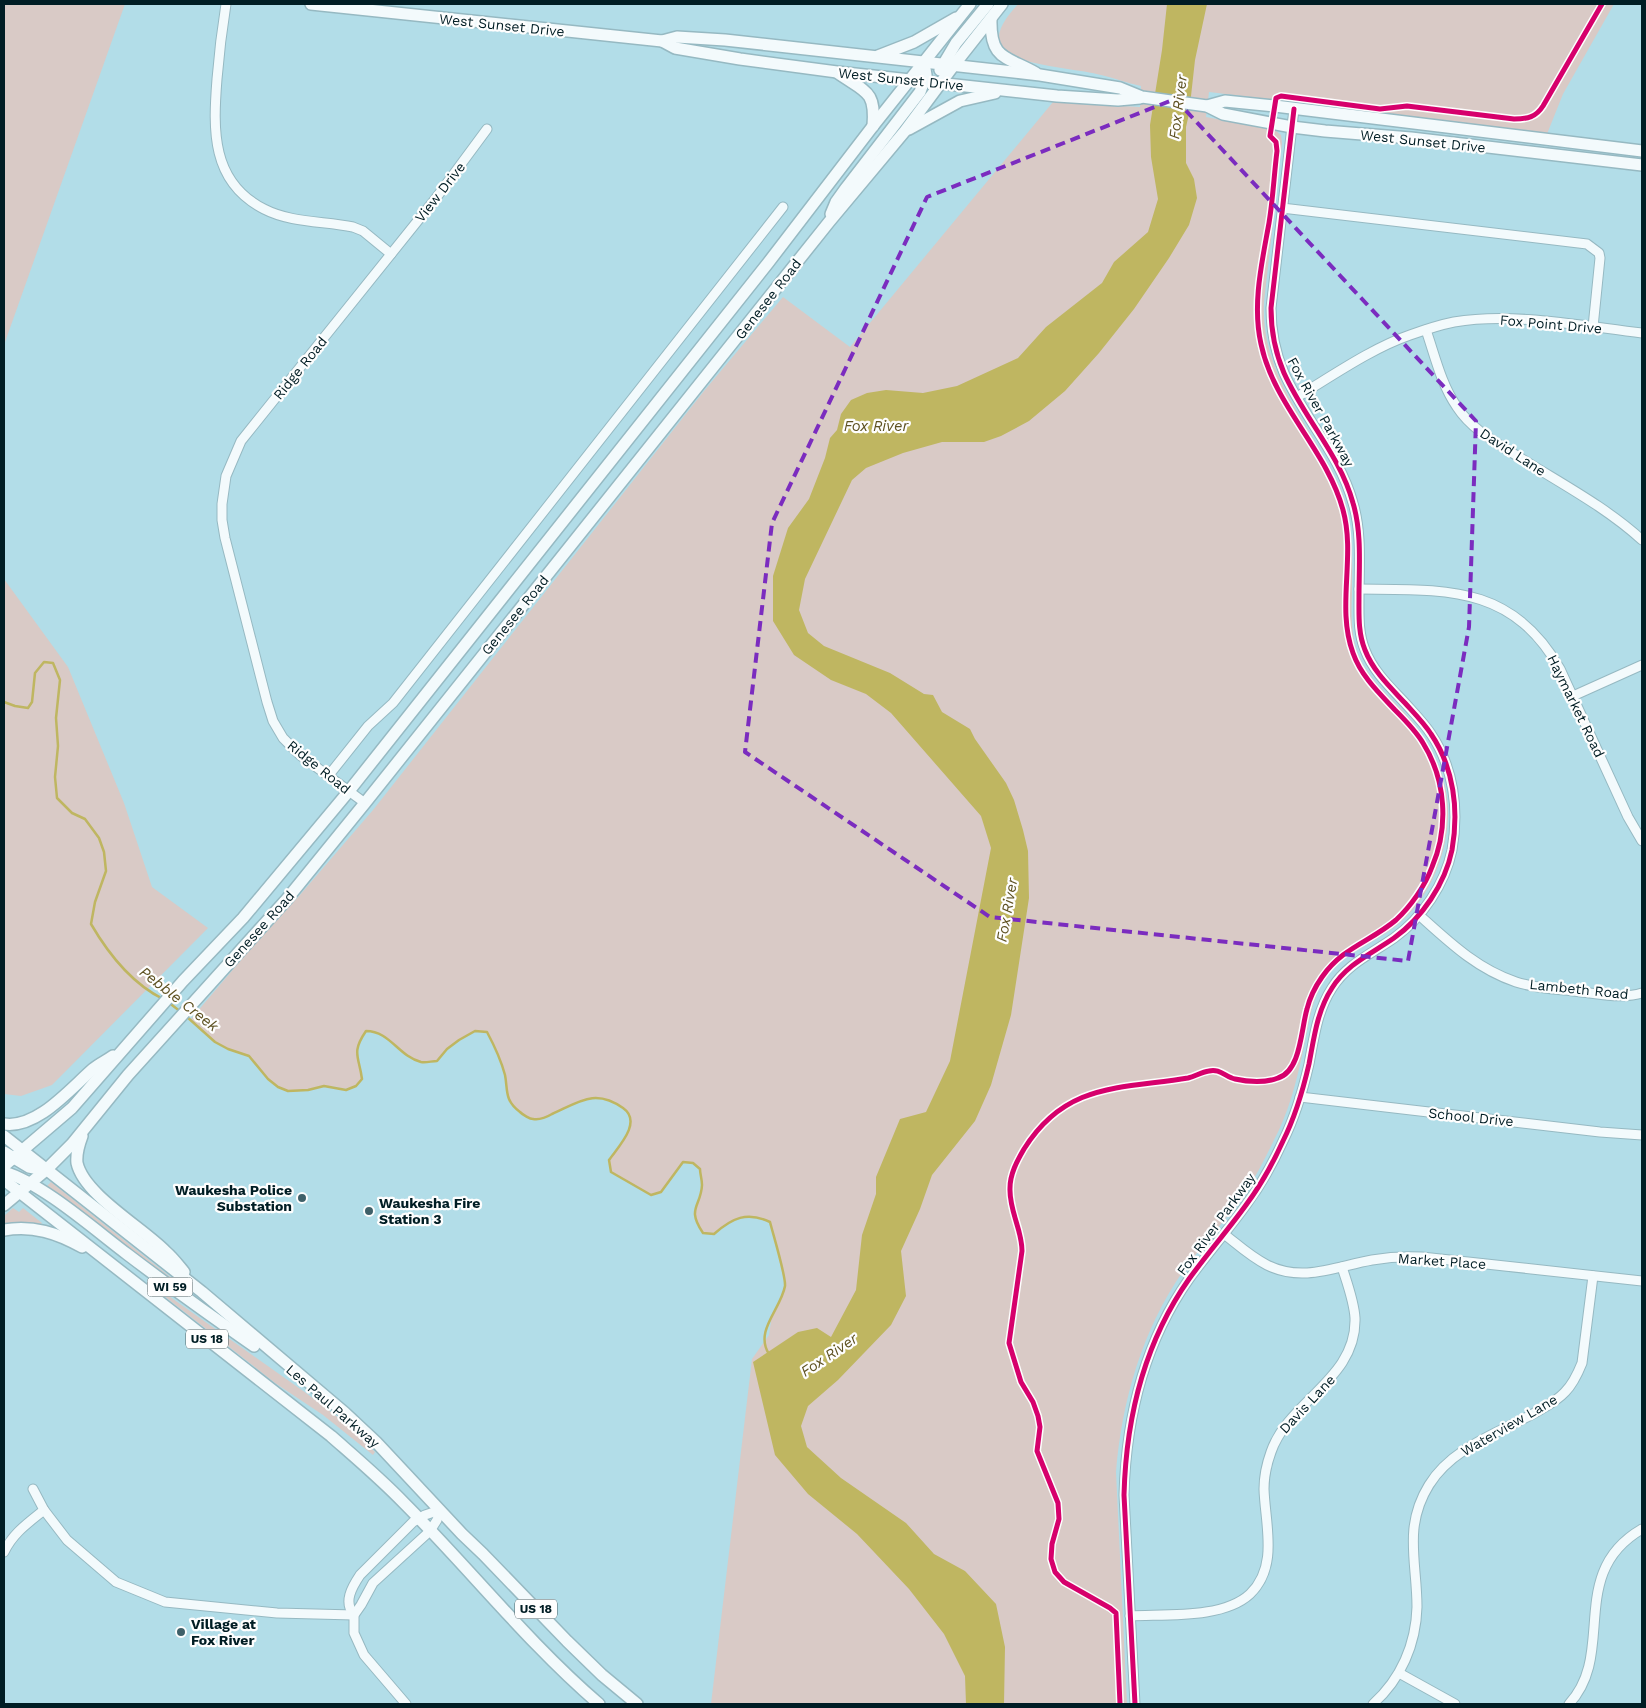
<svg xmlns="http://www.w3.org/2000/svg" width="1646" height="1708" font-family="'Work Sans',sans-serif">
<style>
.green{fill:#d9cac6}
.water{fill:#bfb661}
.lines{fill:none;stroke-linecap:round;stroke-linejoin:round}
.stream{stroke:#bfb661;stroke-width:2.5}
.minor-casing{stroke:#96b9c2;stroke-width:11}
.major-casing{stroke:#96b9c2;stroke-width:14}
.minor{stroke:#f3fafc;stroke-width:9}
.major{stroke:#f3fafc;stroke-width:11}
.cycleway-casing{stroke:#fefefe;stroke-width:8}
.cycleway{stroke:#d6006c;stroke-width:5}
.marked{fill:none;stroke:#7b2cbf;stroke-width:4;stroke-dasharray:10 6;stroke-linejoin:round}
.poi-dot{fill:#3e6069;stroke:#fefefe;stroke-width:2}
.labels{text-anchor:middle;stroke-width:4.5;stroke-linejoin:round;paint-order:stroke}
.shield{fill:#fefefe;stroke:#4c6065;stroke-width:1}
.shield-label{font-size:12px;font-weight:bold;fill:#001d24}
.street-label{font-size:14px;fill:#001d24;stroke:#fefefe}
.poi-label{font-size:14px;font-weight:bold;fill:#001d24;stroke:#fefefe;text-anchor:start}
.water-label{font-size:15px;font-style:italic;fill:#5e5222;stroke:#fefefe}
</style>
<rect width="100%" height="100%" fill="#b2dde8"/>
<g class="green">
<polygon points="4,4 125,4 4,345"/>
<path d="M1018 4H1614L1563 94 1547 134 1294 102 1209 92 1206 117 1275 130 1281 135 1282 143 1264 302C1261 359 1291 401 1319 448 1328 464 1337 479 1343 495 1354 528 1352 561 1352 594 1351 616 1351 639 1360 659 1370 679 1387 695 1402 710 1433 743 1453 784 1447 830 1442 869 1422 909 1389 931 1365 947 1337 958 1322 984 1312 1001 1309 1022 1305 1041 1299 1071 1292 1102 1279 1130 1268 1152 1258 1174 1244 1194 1226 1220 1205 1242 1186 1267 1143 1327 1122 1399 1116 1472L1127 1704H711L752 1359 769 1335 772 1314 781 1300 785 1284 770 1222C747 1211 732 1218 714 1234L703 1233C686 1208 701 1207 702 1185 702 1180 700 1174 700 1169L693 1163 683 1162 661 1192 651 1195 611 1172 609 1160C618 1147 643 1122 623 1108 596 1088 579 1102 552 1114 547 1117 539 1120 533 1119 530 1119 523 1115 520 1112 504 1100 508 1090 505 1075 501 1060 494 1045 487 1032L475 1031 459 1040 447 1049 437 1061C432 1061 426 1063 421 1062 398 1056 390 1031 366 1031 351 1052 359 1056 362 1079 347 1096 343 1085 325 1086 313 1086 300 1094 287 1091 269 1087 263 1068 251 1058 244 1052 234 1052 226 1048 212 1041 202 1030 190 1020L247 953 299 896 373 810 704 391 783 297 850 347 1053 102 1140 107 1141 86C1127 83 1114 78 1101 75 1081 69 1012 65 1002 48 992 32 1009 15 1018 4Z"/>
<polygon points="4,579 68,667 124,803 152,887 208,928 52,1085 21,1096 4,1094"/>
<polygon points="51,1182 178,1283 176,1286 46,1187"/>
<polygon points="13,1208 19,1212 23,1208 42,1223 40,1225 4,1225 4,1216"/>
<polygon points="166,1294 306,1393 344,1422 375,1452 373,1455 323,1415 275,1383 164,1296"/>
</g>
<polygon class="water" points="1167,4 1207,4 1195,60 1189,114 1186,127 1186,163 1194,179 1197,198 1189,225 1169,258 1134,309 1099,353 1065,391 1029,421 1001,436 984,442 942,442 903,453 866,468 852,480 805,579 799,610 808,633 824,646 890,673 924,694 933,695 942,712 970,729 975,739 1006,783 1014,800 1023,830 1028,851 1029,898 1011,1015 991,1085 975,1121 932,1175 920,1209 901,1251 906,1296 891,1325 838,1380 808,1406 801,1426 807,1447 841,1478 906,1523 934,1554 965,1571 996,1604 1005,1647 1004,1704 966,1704 965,1676 944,1634 909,1589 857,1534 808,1494 775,1455 753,1362 798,1332 817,1328 831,1337 856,1290 862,1235 876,1194 876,1177 900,1119 926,1112 950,1061 991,848 981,816 891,713 866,694 831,680 794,655 773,621 773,576 788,528 809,499 825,458 830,438 837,430 841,414 851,400 867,393 886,390 923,393 957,386 1018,358 1046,327 1102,283 1114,262 1148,232 1158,199 1151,157 1150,125 1162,50"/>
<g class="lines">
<g class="stream">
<path d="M4 702 15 706 28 708 32 702 35 673 44 662 53 663 60 680 56 718 58 746 55 777 57 798 72 813 85 819 99 838 104 852 106 871 95 902 91 924C109 955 131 983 163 999"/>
<polyline points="168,1002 181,1012"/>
<path d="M186 1016 215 1042 228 1049 249 1056 268 1079 278 1087 288 1091 308 1090 324 1086 346 1090 356 1086 362 1079C359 1056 351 1053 366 1031 390 1031 398 1056 421 1062 426 1063 432 1061 437 1061L447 1049 459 1040 475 1031 487 1032C494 1045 501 1060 505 1075 508 1090 504 1100 520 1112 523 1115 530 1119 533 1119 539 1120 547 1117 552 1114 579 1102 595 1088 623 1108 643 1122 618 1147 609 1160L611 1172 651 1195 661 1192 683 1162 693 1163 700 1169C700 1174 702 1179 702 1185 701 1207 686 1208 703 1233L714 1234C732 1218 747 1211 770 1222 773 1234 786 1276 785 1286 781 1309 754 1331 769 1354"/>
</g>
<defs>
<g id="minor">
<path d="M226 4C222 29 219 54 217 79 213 130 211 182 264 209 291 223 324 221 353 227L363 231 391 254"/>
<polyline points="1282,208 1587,244 1599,253 1600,258 1593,327"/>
<path d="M1426 330C1435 356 1441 384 1457 407 1472 430 1497 443 1519 457 1560 483 1606 507 1642 540"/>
<path d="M1297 397C1332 376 1372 348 1410 335 1424 330 1439 325 1454 322 1513 312 1582 326 1642 333"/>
<path d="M1359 589C1445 590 1512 584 1560 669L1628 817 1642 841"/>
<polyline points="1573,696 1642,665"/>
<polyline points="329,775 368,726 393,703 783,207"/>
<polyline points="365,803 300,755 283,738 273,721 267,702 225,538 222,520 222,504 226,476 241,441 436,198 487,129"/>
<path d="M1419 915C1449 942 1477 969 1516 982 1537 989 1560 989 1581 992 1601 994 1623 999 1642 993"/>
<polyline points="1300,1097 1600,1132 1642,1135"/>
<path d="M1224 1234C1238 1245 1251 1257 1267 1265 1303 1283 1337 1266 1372 1260 1389 1257 1405 1256 1422 1257L1642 1281"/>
<polyline points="33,1489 44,1510 67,1540 116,1582 165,1602 277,1613 354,1615"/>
<path d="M4 1552C13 1533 28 1523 44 1510"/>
<path d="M354 1615C343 1602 352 1587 360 1575L413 1522 425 1515 440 1510"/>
<path d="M1130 1616C1166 1614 1223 1619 1250 1594 1279 1566 1265 1524 1264 1489 1264 1477 1267 1463 1271 1452 1289 1400 1357 1379 1355 1318 1354 1301 1347 1283 1342 1267"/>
<polyline points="1399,1673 1455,1704"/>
<polyline points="406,1704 364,1655 354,1633 354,1615 361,1605 373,1583 430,1531 437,1520 440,1510"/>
<path d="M1135 1704 1124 1495C1126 1419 1144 1343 1189 1279 1207 1254 1228 1230 1246 1205 1261 1185 1273 1163 1283 1141 1295 1117 1303 1090 1309 1064 1314 1038 1317 1011 1332 988 1347 964 1371 954 1394 938 1422 918 1445 884 1452 850 1459 810 1454 768 1431 734 1424 723 1414 713 1405 703 1390 687 1373 671 1365 650 1358 633 1359 615 1359 597 1359 566 1362 533 1353 503 1340 455 1304 418 1284 373 1275 352 1271 330 1271 308L1294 109"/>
<path d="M1373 1704C1401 1679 1416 1644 1417 1607 1417 1562 1403 1527 1429 1485 1451 1449 1495 1434 1531 1415 1543 1408 1556 1402 1565 1392 1573 1384 1578 1373 1582 1363L1593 1276"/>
<path d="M1569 1704C1617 1653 1566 1573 1642 1529"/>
</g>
<g id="major">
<polyline points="311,4 662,41 677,37 725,40 1040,75 1120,88 1142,97 1207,106 1223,114 1292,127 1325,131 1411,138 1642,165"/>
<path d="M991 19C990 60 1006 56 1036 73"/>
<polyline points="662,41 675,48 740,59 837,72 1057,96 1118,100 1140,98"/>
<polyline points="878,56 914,42 956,18"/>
<polyline points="940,70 956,43 988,4"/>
<path d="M838 73C865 92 876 90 873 126"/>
<polyline points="1207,106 1225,101 1275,106 1642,151"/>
<polyline points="909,129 960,101 995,93"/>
<polyline points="831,214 836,202 846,188 920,92 926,75 924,62"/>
<path d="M4 1124C37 1129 70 1089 93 1069 99 1064 106 1061 113 1056"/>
<polyline points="4,1136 202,1292 345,1413 376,1442 462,1534 483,1554 567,1641 602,1675 637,1704"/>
<path d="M82 1136C79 1144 76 1154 77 1163 84 1195 143 1228 166 1252 173 1258 178 1265 184 1272"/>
<polyline points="4,1152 29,1167 44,1170"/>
<polyline points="4,1166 72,1108 183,981 243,918 349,791 768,263 873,126 970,4"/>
<path d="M4 1172C42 1183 95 1230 127 1254 169 1286 211 1316 254 1346"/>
<path d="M4 1180 331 1436C356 1458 381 1479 404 1503 470 1569 528 1643 599 1704"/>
<polyline points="4,1205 46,1170 72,1144 128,1075 287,899 365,803 829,222 905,131 954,65 1002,4"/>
<path d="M4 1230C33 1225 57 1233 82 1247"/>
</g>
</defs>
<use href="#minor" class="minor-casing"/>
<use href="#major" class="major-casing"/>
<use href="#minor" class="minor"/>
<use href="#major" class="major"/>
<defs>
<g id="cycleway">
<path d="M1120 1704 1116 1613 1110 1608 1064 1582 1055 1572 1051 1559 1052 1544 1059 1519 1058 1503 1037 1451 1040 1427 1038 1416 1033 1402 1021 1382 1009 1343 1022 1251C1022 1229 1009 1211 1010 1188 1010 1174 1017 1161 1024 1149 1066 1082 1121 1089 1188 1078 1196 1076 1201 1072 1209 1071 1219 1068 1226 1077 1235 1079 1248 1082 1266 1083 1278 1078 1301 1071 1301 1029 1307 1009 1310 997 1315 987 1322 977 1343 947 1370 942 1396 920 1411 906 1425 886 1432 867 1449 827 1446 780 1423 743 1416 731 1405 720 1395 710 1379 693 1361 676 1353 653 1336 607 1356 557 1343 510 1327 450 1274 406 1261 344 1252 304 1262 262 1269 223 1273 199 1274 175 1277 151L1276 142 1270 136 1276 98 1281 96 1380 109 1407 106 1514 119C1528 119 1536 117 1543 106L1602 4"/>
<path d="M1135 1704 1124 1495C1126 1419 1144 1343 1189 1279 1207 1254 1228 1230 1246 1205 1261 1185 1273 1163 1283 1141 1295 1117 1303 1090 1309 1064 1314 1038 1317 1011 1332 988 1347 964 1371 954 1394 938 1422 918 1445 884 1452 850 1459 810 1454 768 1431 734 1424 723 1414 713 1405 703 1390 687 1373 671 1365 650 1358 633 1359 615 1359 597 1359 566 1362 533 1353 503 1340 455 1304 418 1284 373 1275 352 1271 330 1271 308L1294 109"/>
</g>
</defs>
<use href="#cycleway" class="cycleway-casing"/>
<use href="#cycleway" class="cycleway"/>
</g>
<path class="marked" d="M1175 99 1476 421 1469 627 1408 961 990 917 745 752 772 523 927 197Z"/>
<g class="poi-dot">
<circle cx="302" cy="1198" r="5"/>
<circle cx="369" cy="1211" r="5"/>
<circle cx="181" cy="1632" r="5"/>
</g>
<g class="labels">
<g class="shield">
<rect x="147.5" y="1277.5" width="45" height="19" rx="4"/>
<rect x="186" y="1329.5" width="42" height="19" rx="4"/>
<rect x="515" y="1599.5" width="42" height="19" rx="4"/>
</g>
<g class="shield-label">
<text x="170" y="1291">WI 59</text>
<text x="207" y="1343">US 18</text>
<text x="536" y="1613">US 18</text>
</g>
<g class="street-label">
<text transform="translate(502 25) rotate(6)" y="5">West Sunset Drive</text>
<text transform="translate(901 79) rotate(6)" y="5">West Sunset Drive</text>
<text transform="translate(1423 141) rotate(6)" y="5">West Sunset Drive</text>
<text transform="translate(440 192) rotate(-52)" y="5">View Drive</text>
<text transform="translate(768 299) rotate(-52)" y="5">Genesee Road</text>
<text transform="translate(1551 324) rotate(5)" y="5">Fox Point Drive</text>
<text transform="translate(300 368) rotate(-51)" y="5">Ridge Road</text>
<text transform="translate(1321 412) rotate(61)" y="5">Fox River Parkway</text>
<text transform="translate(1513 452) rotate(33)" y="5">David Lane</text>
<text transform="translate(515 615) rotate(-51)" y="5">Genesee Road</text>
<text transform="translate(1576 706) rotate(64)" y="5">Haymarket Road</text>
<text transform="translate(319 767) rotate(39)" y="5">Ridge Road</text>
<text transform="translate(259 929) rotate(-48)" y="5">Genesee Road</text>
<text transform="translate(1579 989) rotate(6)" y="5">Lambeth Road</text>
<text transform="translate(1471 1117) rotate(6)" y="5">School Drive</text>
<text transform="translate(1216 1224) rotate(-54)" y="5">Fox River Parkway</text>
<text transform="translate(1442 1261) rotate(4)" y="5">Market Place</text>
<text transform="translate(1307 1404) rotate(-47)" y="5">Davis Lane</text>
<text transform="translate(333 1406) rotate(41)" y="5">Les Paul Parkway</text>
<text transform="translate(1509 1425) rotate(-30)" y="5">Waterview Lane</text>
</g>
<g class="poi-label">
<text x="292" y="1195" text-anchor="end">Waukesha Police<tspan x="292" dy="16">Substation</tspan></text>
<text x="379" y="1208">Waukesha Fire<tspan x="379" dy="16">Station 3</tspan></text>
<text x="191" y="1629">Village at<tspan x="191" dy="16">Fox River</tspan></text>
</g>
<g class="water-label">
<text transform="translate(1178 107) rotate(-83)" y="5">Fox River</text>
<text x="876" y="431">Fox River</text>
<text transform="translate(1007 910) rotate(-80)" y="5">Fox River</text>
<text transform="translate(179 999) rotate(38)" y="5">Pebble Creek</text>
<text transform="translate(829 1355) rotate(-34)" y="5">Fox River</text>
</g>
</g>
<rect width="1646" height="1708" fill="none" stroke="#001d24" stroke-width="10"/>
</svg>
